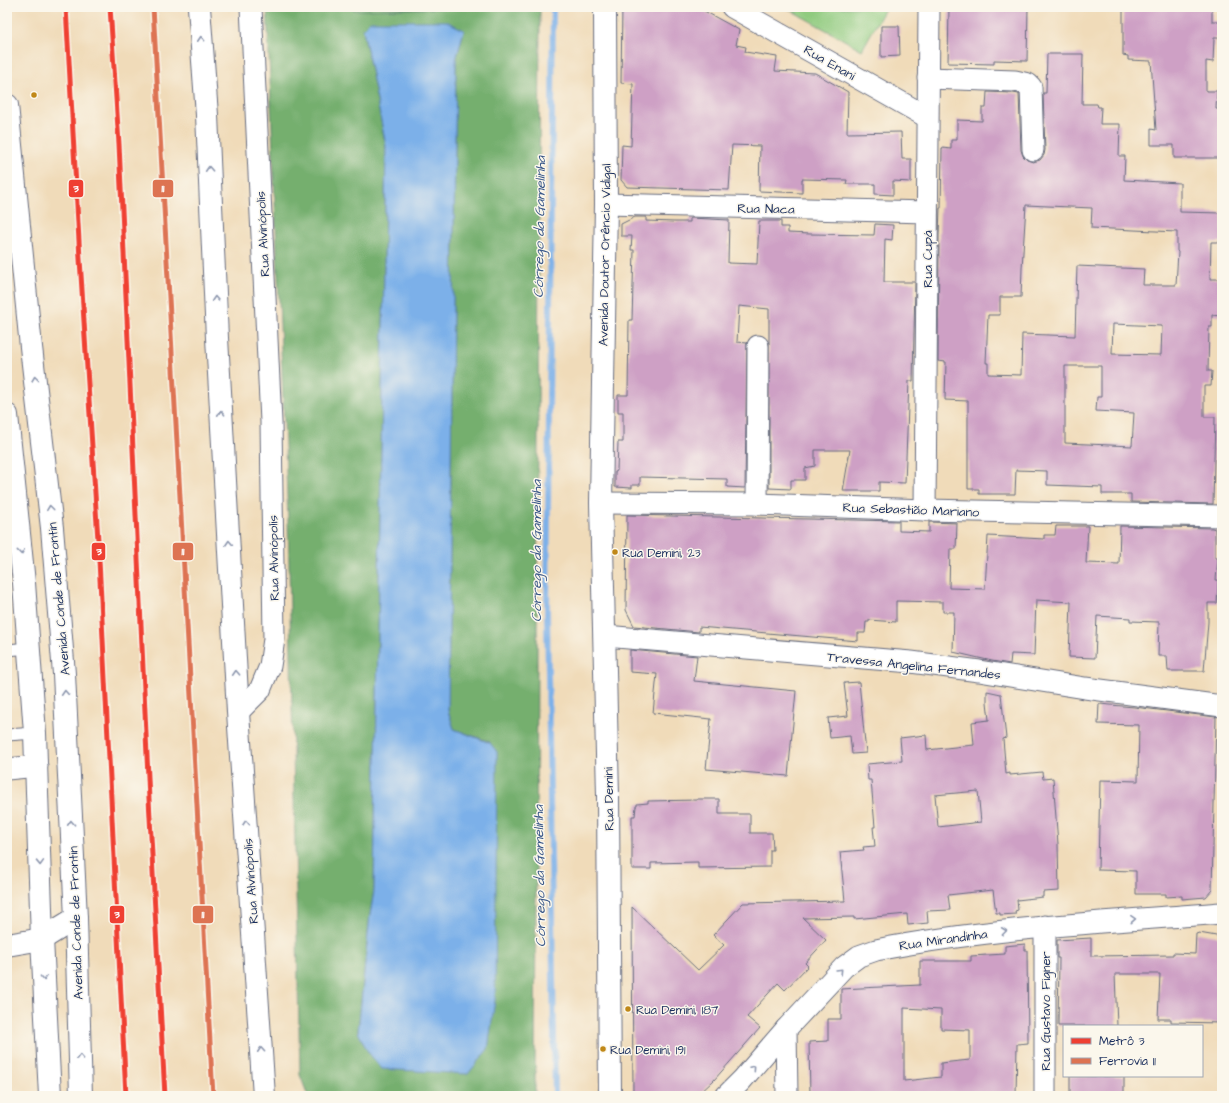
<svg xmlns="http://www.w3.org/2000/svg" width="1229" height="1103" font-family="'Architects Daughter',sans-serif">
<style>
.green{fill:#90cb7f;stroke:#567d6e}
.forest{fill:#74af6e;stroke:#486f66;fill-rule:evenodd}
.water{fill:#7bb0e9;stroke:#4b70a4}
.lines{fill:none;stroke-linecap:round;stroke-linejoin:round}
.stream{stroke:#7bb0e9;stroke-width:6}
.building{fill:#cea0c5;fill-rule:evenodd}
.lane-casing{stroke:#666b7e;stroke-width:13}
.street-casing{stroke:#666b7e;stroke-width:23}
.secondary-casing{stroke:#666b7e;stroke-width:24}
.highway-casing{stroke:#666b7e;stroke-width:24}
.lane{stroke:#fff;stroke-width:11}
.street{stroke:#fff;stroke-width:21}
.secondary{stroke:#fff;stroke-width:22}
.highway{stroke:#fff;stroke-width:22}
.rail-1-casing{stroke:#fbf7ec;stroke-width:8}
.rail-1{stroke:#dd7352;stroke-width:5}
.metro-1-casing{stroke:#fbf7ec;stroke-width:8}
.metro-1{stroke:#ef3f32;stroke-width:5}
.oneway{stroke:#8d97ae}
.bus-dot{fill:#c08818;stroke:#fbf7ec;stroke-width:1.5}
.labels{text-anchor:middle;stroke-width:3;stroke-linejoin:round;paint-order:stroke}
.bus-label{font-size:12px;fill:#1b2f5e;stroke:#fbf7ec;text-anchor:start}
.street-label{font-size:13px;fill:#1b2f5e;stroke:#fbf7ec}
.water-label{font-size:14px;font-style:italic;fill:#385688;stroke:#fbf7ec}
.line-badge{stroke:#fbf7ec;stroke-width:1.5}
.badge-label{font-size:11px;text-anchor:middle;font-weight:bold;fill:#fff}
</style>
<rect width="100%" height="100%" fill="#fbf7ec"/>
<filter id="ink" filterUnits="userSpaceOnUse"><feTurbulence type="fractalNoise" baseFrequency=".025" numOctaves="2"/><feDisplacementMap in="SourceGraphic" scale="8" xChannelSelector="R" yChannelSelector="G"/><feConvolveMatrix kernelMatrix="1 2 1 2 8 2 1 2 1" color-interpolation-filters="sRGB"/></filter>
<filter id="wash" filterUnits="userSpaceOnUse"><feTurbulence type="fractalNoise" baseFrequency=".012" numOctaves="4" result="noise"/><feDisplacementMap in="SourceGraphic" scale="16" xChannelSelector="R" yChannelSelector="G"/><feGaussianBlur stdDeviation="0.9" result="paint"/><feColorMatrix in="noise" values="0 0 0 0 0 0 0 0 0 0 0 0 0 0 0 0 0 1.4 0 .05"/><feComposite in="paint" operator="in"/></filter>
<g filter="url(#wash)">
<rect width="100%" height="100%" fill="#f0dbb9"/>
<g class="green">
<polygon points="352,7 453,7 451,8 354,10"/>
<polygon points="785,7 886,7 862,50"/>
</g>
<path class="forest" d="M267 7H352L354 10 451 8 453 7H540L535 1096H308L300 1075 288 520ZM363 29 464 30 456 60 448 711 454 729 490 742 358 1032 370 915 374 891 386 146Z"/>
<polygon class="water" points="370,21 446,21 464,30 456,60 448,711 454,729 490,743 497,752 495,1000 488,1049 468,1074 382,1069 368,1052 358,1032 370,915 374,891 386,146 363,29"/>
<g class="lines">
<polyline class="stream" points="553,7 547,613 555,1096"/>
</g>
<g id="blocks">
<g class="building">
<polygon points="622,7 697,7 739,30 736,45 746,47 745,52 777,57 775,71 815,73 848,92 847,133 901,132 902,159 911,159 911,182 893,181 893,195 875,194 875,184 846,184 847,180 802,179 802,193 759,191 760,146 732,145 729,190 627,187 621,180 622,145 631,146 633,84 621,83"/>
<polygon points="949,7 1028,7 1027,61 994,60 994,64 948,63"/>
<polygon points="1123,7 1212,7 1212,21 1222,21 1222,38 1214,38 1213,62 1206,61 1206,91 1217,91 1216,109 1222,109 1222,158 1174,158 1174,145 1151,145 1151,129 1156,130 1151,61 1128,60 1128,56 1123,55"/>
<polygon points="881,26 899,26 900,56 881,57"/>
<path d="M1047 54H1083L1082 104H1097L1098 107H1101L1100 124H1120L1119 156H1125L1124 180 1180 183V212L1222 213V242H1211L1210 279H1221L1220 316 1212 315V327H1209L1208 371H1212L1211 386H1204V417H1215L1213 504 1131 502V494H1102V487L1047 485V471L1016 470 1015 494H979V489H968V401L945 400 946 362 938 361 939 235 940 208H941L942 148 951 149V140H957V120L982 121V108H986L987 92 1013 93 1019 94 1021 150 1023 156 1027 160 1033 162 1040 160 1044 155 1045 150 1043 93H1046ZM1026 205 1092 208 1091 228 1177 232V251L1178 252 1176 285H1143L1144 269 1077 266 1075 336 1022 334 1021 375 988 374V363H986L988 315H1000V297H1021L1022 268ZM1113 324 1162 326 1161 355 1112 354ZM1065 366H1101V397H1097L1096 411 1134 413 1132 446 1065 443Z"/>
<polygon points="635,217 646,217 646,221 675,222 690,222 690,218 729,220 728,263 757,264 759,221 781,221 781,227 788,227 788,233 810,234 874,235 875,224 893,225 892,240 885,239 884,282 915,282 913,381 909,381 905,483 879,482 879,491 843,491 850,450 815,450 815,466 805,468 805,480 791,480 791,489 769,488 769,309 739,306 737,342 747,343 745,488 727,487 727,479 640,477 640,485 632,485 632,488 615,487 615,472 617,471 618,442 623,442 623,412 618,412 618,395 628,395 629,320 632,320 634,250 631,250 632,236 621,236 621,224"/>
<polygon points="627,515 899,521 899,531 929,532 929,522 957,523 956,549 950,549 949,588 985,589 988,536 1044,539 1044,535 1055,535 1056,526 1088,526 1086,563 1119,564 1120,526 1212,528 1215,529 1215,558 1218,558 1216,580 1218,580 1217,603 1208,603 1208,622 1204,671 1168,671 1167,656 1158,656 1159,622 1130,621 1130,618 1097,616 1095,658 1069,657 1071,602 1036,600 1034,655 1011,654 1010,664 992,661 953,652 954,612 943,612 943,602 896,601 896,622 869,620 869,622 866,622 865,633 858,633 858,641 699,627 699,632 634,626 626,610"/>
<polygon points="630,650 697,656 694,681 796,691 788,776 706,769 711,719 653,713 657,674 630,672"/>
<polygon points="859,682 866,753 852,754 850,736 830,738 828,718 848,716 844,683"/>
<path d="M987 691 1001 694 1006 738 1003 739 1006 774 1010 773V775L1042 772 1043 779 1053 778 1058 844 1059 891 1043 892V897L1017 900 1018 910 1015 911 1016 914 1000 915V913H996L993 890 948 895 950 910 927 911 928 923 908 925 907 914 854 919V917L803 918 826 940 805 963 808 966 785 990 778 983 747 1017 760 1028 714 1080 697 1096H633L632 907 698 970 724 945 713 935 743 903 845 901 840 852 864 850 863 847 875 846 873 827H875L871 780H868L867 764 902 761 900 738 926 735 927 750 974 745 972 722 989 720 987 702ZM978 791 981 822 938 827 935 795Z"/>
<polygon points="1099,704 1134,707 1216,717 1212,890 1206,897 1182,899 1182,896 1166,897 1166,894 1136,894 1136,871 1098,870 1100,780 1138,781 1139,725 1098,724"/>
<polygon points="697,799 719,799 719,814 750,814 750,833 772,833 773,850 770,850 770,867 698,868 698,862 651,863 651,869 632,869 632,816 635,816 636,806 637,806 637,804 648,803 648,801 697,800"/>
<polygon points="1199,933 1222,937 1222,1023 1171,1022 1171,1019 1158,1019 1160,974 1115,974 1117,1026 1058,1026 1059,958 1057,958 1057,940 1091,938 1091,956 1173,955 1173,953 1195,954 1196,934"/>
<path d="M1025 944V950H1027L1028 1043 1017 1044 1016 1095 810 1096 809 1042 828 1041V1019H841V989L920 985V961H971V956L1005 954V946ZM904 1008 941 1010V1029L970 1030V1060L941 1063V1077L904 1081Z"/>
<rect x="1070" y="1076" width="54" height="20"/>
</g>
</g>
</g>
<g filter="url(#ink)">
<use href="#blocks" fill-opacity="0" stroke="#666b7e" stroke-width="1"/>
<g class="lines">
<defs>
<g id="lane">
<polyline points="7,650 29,648"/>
<polyline points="7,735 35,733"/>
</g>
<g id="street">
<polyline points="732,7 927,117"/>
<polyline points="928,78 1015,81 1028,84 1031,87 1033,150"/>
<polyline points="606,204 927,212"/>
<polyline points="601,503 757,504 925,510 1222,516"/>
<polyline points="757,504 758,346"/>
<polyline points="925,510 929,7"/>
<polyline points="605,636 911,662 979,671 1085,688 1222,706"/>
<polyline points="238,712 260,690 270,666 274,639 271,422 251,7"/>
<polyline points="7,769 37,766"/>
<polyline points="786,1029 787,1096"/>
<path d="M726 1096 742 1080 786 1029 844 967 859 956 876 950C990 928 1106 922 1222 913"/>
<polyline points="1045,1096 1045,926"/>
</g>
<g id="secondary">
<polyline points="199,7 207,115 217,338 238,712 264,1096"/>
<polyline points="605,7 606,204 601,503 608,796 610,1096"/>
<polyline points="7,945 42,939 76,918"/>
</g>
<g id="highway">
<polyline points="7,105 31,347 52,528 64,674 76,918 81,1096"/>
<polyline points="7,415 24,583 35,733 42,939 50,1096"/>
</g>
</defs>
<use href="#lane" class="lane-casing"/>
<use href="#street" class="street-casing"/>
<use href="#secondary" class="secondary-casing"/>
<use href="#highway" class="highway-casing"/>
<use href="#lane" class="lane"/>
<use href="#street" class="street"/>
<use href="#secondary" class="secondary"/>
<use href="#highway" class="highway"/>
<defs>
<polyline id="rail-1" points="153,7 213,1096"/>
</defs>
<use href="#rail-1" class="rail-1-casing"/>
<use href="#rail-1" class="rail-1"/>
<defs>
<g id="metro-1">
<polyline points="66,7 80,259 98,540 126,1096"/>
<polyline points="110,7 119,144 149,799 165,1096"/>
</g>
</defs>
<use href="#metro-1" class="metro-1-casing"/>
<use href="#metro-1" class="metro-1"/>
</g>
<defs><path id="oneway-chevron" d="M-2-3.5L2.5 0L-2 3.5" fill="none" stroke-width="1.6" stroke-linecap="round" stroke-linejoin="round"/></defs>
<g class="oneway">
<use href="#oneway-chevron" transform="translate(201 39) rotate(-94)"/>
<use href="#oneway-chevron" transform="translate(209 169) rotate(-93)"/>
<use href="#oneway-chevron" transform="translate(215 299) rotate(-93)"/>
<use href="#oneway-chevron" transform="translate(35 379) rotate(-97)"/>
<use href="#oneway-chevron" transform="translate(221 413) rotate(-93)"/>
<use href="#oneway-chevron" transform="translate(50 508) rotate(-97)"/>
<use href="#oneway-chevron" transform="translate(229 543) rotate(-93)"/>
<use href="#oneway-chevron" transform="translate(21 552) rotate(84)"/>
<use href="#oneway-chevron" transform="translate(236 673) rotate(-93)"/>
<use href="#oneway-chevron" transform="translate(65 693) rotate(-93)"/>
<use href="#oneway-chevron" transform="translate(71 823) rotate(-93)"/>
<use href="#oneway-chevron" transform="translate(246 823) rotate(-94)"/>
<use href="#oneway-chevron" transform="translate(40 863) rotate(88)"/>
<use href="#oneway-chevron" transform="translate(1133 919) rotate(-4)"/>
<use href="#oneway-chevron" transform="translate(1004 931) rotate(-7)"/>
<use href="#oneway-chevron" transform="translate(840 971) rotate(-46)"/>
<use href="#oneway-chevron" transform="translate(44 978) rotate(87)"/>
<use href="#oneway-chevron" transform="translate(261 1050) rotate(-94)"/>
<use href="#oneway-chevron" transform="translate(80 1057) rotate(-92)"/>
<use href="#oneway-chevron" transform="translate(753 1068) rotate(-49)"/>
</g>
</g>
<g class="bus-dot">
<circle cx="34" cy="95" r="3.5"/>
<circle cx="615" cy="552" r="3.5"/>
<circle cx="628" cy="1009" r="3.5"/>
<circle cx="603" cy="1049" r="3.5"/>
</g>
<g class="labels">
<g class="bus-label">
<text x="622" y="557">Rua Demini, 23</text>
<text x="636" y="1014">Rua Demini, 187</text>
<text x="610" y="1054">Rua Demini, 191</text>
</g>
<g class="street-label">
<text transform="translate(830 62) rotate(30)" y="5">Rua Enani</text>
<text transform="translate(766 208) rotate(1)" y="5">Rua Naca</text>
<text transform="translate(262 234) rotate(-93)" y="5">Rua Alvinópolis</text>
<text transform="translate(604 255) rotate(-89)" y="5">Avenida Doutor Orêncio Vidigal</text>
<text transform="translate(927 259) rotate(-90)" y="5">Rua Cupá</text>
<text transform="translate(911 509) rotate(2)" y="5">Rua Sebastião Mariano</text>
<text transform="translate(273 558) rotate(-91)" y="5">Rua Alvinópolis</text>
<text transform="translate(58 599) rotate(-95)" y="5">Avenida Conde de Frontin</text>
<text transform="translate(914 665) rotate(6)" y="5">Travessa Angelina Fernandes</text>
<text transform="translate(608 799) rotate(-91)" y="5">Rua Demini</text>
<text transform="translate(250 881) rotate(-94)" y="5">Rua Alvinópolis</text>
<text transform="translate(75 923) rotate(-92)" y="5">Avenida Conde de Frontin</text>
<text transform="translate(943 939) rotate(-8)" y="5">Rua Mirandinha</text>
<text transform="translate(1045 1011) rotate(-90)" y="5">Rua Gustavo Figner</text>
</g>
<g class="water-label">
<text transform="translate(539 227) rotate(-89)" y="5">Córrego da Gamelinha</text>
<text transform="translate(536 551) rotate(-90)" y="5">Córrego da Gamelinha</text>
<text transform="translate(539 876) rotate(-91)" y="5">Córrego da Gamelinha</text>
</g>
</g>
<g class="line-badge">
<rect x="68" y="179" width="16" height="19" rx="4" fill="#ef3f32"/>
<rect x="152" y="179" width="22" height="19" rx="4" fill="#dd7352"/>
<rect x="91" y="542" width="15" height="19" rx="4" fill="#ef3f32"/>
<rect x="172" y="542" width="22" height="19" rx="4" fill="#dd7352"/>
<rect x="109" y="905" width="16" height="19" rx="4" fill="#ef3f32"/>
<rect x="192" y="905" width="22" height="19" rx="4" fill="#dd7352"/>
</g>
<g class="badge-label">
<text x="76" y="192">3</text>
<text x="163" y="192">11</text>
<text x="99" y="555">3</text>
<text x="183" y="555">11</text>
<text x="117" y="918">3</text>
<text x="203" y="918">11</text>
</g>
<rect width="1229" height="1103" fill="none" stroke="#fbf7ec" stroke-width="24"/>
<rect x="1063" y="1025" width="140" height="52" fill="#fbf7ec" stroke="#a1a7b3"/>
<rect x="1071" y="1038" width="20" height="6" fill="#ef3f32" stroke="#a1a7b3"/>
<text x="1099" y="1045" font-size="12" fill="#1b2f5e">Metrô 3</text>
<rect x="1071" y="1058" width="20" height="6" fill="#dd7352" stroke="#a1a7b3"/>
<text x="1099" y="1065" font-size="12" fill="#1b2f5e">Ferrovia 11</text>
</svg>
